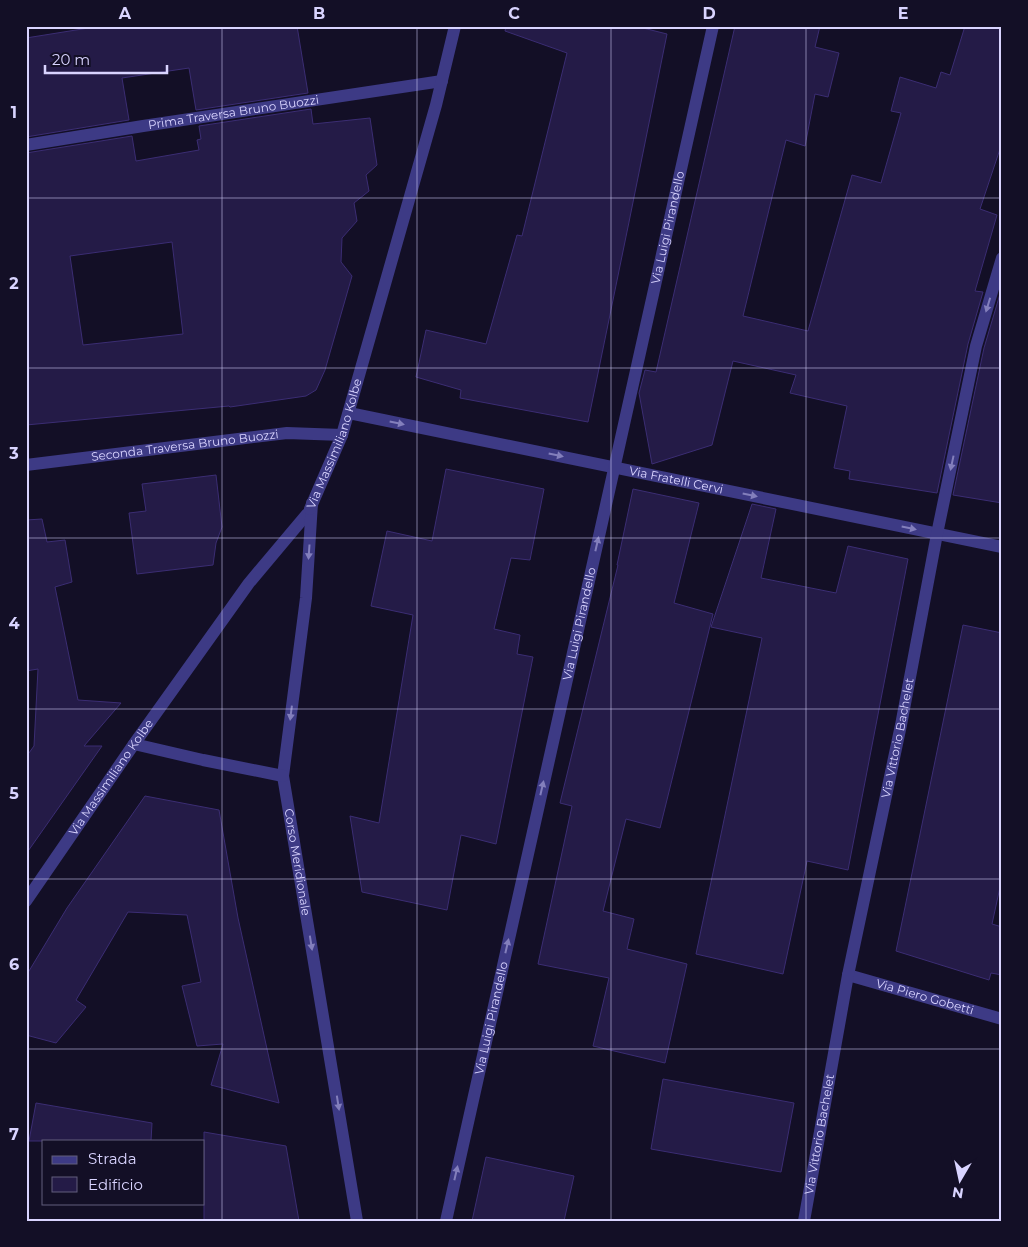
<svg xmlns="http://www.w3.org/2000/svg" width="1028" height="1247" font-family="Montserrat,sans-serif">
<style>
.building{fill:#241b47;stroke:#3b2d73;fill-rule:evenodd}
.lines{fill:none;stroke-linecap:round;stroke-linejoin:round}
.minor{stroke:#3d3a85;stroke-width:12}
.tertiary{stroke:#3d3a85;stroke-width:12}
.oneway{fill:#837fbc}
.grid{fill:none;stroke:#d9d4ff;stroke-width:1;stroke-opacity:0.55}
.labels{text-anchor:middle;stroke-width:4;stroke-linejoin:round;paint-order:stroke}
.street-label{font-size:12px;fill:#d9d4ff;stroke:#130f26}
.neatline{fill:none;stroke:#d9d4ff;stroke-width:2}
.grid-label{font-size:16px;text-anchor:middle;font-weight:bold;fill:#d9d4ff}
</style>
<rect width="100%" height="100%" fill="#130f26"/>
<g class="building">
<polygon points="101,26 297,26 308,93 196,110 189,68 122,78 129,120 26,137 26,38"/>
<polygon points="506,26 635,26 667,34 629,222 588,422 460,398 461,390 416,377 426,330 486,344 517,235 522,236 567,53 505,31"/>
<polygon points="735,26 820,26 815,47 839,53 828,97 815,94 805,146 786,140 743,316 808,331 852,175 881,183 901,113 891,111 900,77 936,88 941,72 950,75 965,26 1002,26 1002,143 980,209 997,215 975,291 983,292 968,344 937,493 849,479 850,471 834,468 847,406 790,393 796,375 733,361 712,445 652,464 639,393 645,370 656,372"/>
<path d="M311 109 313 124 370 118 377 165 366 175 369 191 354 203 357 221 342 238 341 262 352 276 325 370 316 390 306 396 230 407 229 406 26 425V153L132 136 136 161 199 150 197 140 201 139 199 126ZM172 242 183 334 83 345 70 256Z"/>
<polygon points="1000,294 1002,294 1002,503 953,495 984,348"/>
<polygon points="446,469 544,489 530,560 511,558 494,629 520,635 517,654 533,657 496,844 461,835 447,910 362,892 350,816 379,823 413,615 371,606 387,531 432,541"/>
<polygon points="216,475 222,527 216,543 213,565 137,574 129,513 146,511 142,484"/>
<polygon points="633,489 699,503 674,603 713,614 660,828 626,819 603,911 634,919 627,949 687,964 665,1063 593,1046 609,978 538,964 572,806 560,803 618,565 617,565"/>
<polygon points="752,504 776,509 761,578 836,593 848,546 908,559 848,870 807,861 783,974 696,954 762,638 711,627"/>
<polygon points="42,519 47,542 65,540 72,582 55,587 78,700 121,703 84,746 102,746 26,854 26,757 34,746 38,669 26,671 26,520"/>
<polygon points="963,625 1002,633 1002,878 992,924 1002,927 1002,975 991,973 989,980 896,951"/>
<polygon points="145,796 219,810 238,918 279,1103 211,1085 223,1044 197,1046 182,986 201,982 187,915 128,912 76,1000 86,1007 56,1043 26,1035 26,976 67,908"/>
<polygon points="663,1079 794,1103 781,1172 651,1149"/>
<polygon points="36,1103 152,1123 151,1141 29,1141"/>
<polygon points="204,1132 286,1146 299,1221 204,1221"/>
<polygon points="486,1157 574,1176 564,1221 472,1221"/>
</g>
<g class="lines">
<g class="minor">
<path id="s1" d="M26 145 143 126 442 81"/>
<path id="s2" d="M349 413 1002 547"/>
<path id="s3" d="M26 465 287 433 342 435"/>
<path id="s4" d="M26 901 134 744 249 583 307 514"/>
<path id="s5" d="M848 975 1002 1019"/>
<path id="s6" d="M804 1221 848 975 901 725 937 534 976 346 1002 258"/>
</g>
<g class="tertiary">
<path id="s7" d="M312 503 306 598 283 776 357 1221"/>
<path id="s8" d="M310 509 342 435 436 105 455 26"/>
<polyline points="134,744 203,760 283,776"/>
<path id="s9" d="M446 1221 713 26"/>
</g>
</g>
<defs><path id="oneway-solid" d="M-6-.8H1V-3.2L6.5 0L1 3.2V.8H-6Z" transform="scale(1.25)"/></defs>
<g class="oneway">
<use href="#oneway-solid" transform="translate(988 305) rotate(107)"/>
<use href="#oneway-solid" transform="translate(397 423) rotate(12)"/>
<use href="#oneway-solid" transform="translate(556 455) rotate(12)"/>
<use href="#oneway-solid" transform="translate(952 463) rotate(102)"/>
<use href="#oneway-solid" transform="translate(750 495) rotate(12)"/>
<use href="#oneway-solid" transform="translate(909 528) rotate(12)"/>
<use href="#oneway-solid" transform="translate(597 544) rotate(-77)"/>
<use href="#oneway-solid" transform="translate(309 552) rotate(94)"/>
<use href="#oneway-solid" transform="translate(291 713) rotate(97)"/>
<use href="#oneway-solid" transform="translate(542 788) rotate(-77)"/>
<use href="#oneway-solid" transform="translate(311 943) rotate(81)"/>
<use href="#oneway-solid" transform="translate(507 946) rotate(-77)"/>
<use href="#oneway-solid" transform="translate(338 1103) rotate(81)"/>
<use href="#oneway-solid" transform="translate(456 1173) rotate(-77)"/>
</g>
<path class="grid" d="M222 26V1221M417 26V1221M611 26V1221M806 26V1221M26 198H1002M26 368H1002M26 538H1002M26 709H1002M26 879H1002M26 1049H1002"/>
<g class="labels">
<g class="street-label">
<text dy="4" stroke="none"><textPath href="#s1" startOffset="210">Prima Traversa Bruno Buozzi</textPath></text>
<text dy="4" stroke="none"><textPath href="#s9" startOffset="1018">Via Luigi Pirandello</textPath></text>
<text dy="4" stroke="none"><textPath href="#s8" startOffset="70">Via Massimiliano Kolbe</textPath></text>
<text dy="4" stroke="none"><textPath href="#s3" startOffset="160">Seconda Traversa Bruno Buozzi</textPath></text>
<text dy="4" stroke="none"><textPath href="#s2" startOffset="334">Via Fratelli Cervi</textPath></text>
<text dy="4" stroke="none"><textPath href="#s9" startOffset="612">Via Luigi Pirandello</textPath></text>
<text dy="4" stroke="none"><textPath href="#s6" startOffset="492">Via Vittorio Bachelet</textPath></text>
<text dy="4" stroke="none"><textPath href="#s4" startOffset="150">Via Massimiliano Kolbe</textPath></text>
<text dy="4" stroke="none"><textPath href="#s7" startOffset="362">Corso Meridionale</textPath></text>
<text dy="4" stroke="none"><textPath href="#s5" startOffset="80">Via Piero Gobetti</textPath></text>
<text dy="4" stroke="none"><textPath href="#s9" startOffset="208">Via Luigi Pirandello</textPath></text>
<text dy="4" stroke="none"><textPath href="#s6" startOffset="88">Via Vittorio Bachelet</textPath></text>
</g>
</g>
<rect width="1028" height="1247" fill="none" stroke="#130f26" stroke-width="55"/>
<rect x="42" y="1140" width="162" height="65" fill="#130f26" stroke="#625e7d"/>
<rect x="52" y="1156" width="25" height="8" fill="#3d3a85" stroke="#625e7d"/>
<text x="88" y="1164" font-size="15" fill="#d9d4ff">Strada</text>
<rect x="52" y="1177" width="25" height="15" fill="#241b47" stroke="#625e7d"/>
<text x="88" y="1190" font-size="15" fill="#d9d4ff">Edificio</text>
<g transform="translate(960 1180) rotate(189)" stroke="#130f26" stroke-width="4" paint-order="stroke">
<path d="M0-4L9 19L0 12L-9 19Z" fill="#d9d4ff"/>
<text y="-8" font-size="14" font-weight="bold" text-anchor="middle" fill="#d9d4ff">N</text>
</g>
<path d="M45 65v8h122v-8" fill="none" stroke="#d9d4ff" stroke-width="2.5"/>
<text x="52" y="65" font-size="15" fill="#d9d4ff" stroke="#130f26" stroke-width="4" paint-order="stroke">20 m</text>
<rect x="28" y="28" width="972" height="1192" class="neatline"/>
<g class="grid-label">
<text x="125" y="19">A</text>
<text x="319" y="19">B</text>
<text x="514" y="19">C</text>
<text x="709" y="19">D</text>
<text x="903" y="19">E</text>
<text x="14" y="118">1</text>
<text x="14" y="289">2</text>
<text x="14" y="459">3</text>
<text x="14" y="629">4</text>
<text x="14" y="799">5</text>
<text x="14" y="970">6</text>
<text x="14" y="1140">7</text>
</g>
</svg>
